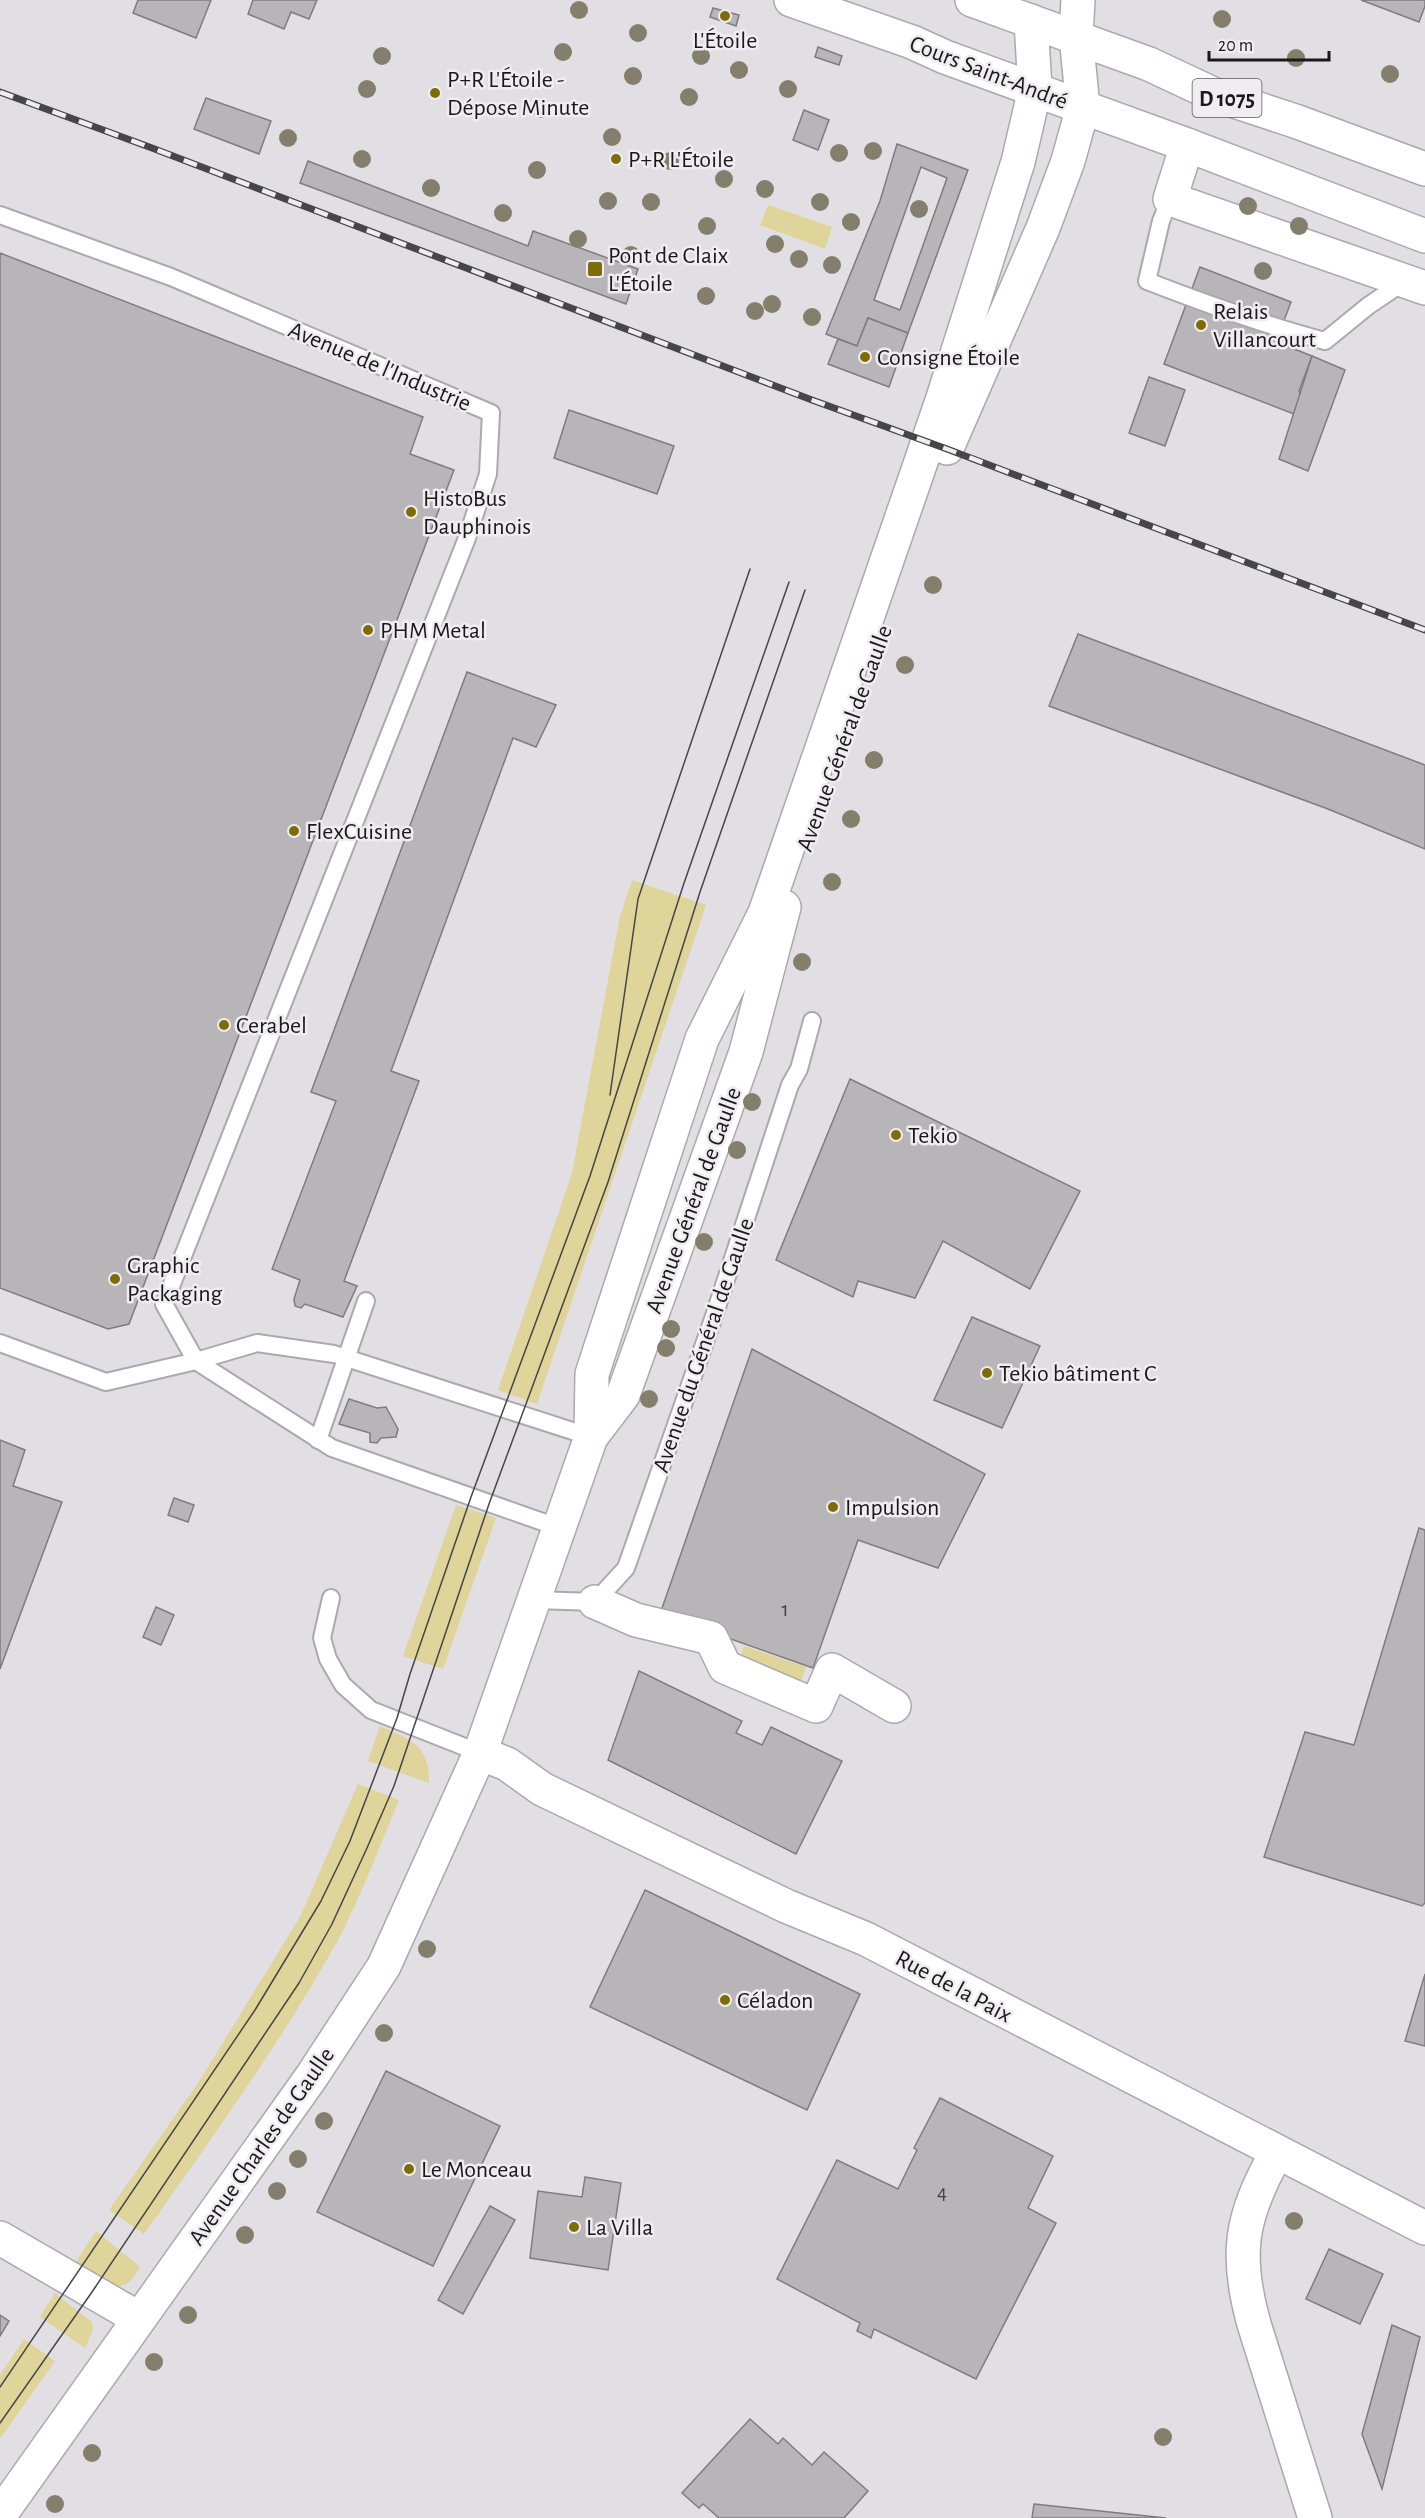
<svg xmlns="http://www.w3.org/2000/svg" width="1425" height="2518" font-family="'Alegreya Sans',sans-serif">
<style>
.green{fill:#dfd49a}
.building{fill:#b8b5b9;stroke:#7f7c80;stroke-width:1.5;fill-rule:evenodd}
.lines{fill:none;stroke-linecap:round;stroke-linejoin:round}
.lane-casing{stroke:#aca8ad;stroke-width:20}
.street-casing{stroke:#aca8ad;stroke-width:36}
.secondary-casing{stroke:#aca8ad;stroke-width:36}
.primary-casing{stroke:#aca8ad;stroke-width:36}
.lane{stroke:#fff;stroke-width:16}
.street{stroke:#fff;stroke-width:33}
.secondary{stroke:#fff;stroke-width:33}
.primary{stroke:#fff;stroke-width:33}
.tram{stroke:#464547;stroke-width:1.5}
.rail-casing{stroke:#464547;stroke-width:7}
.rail{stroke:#f0ecf1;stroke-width:4.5;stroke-dasharray:14;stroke-linecap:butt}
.tree{fill:#847f6c}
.poi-dot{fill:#7c6d08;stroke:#f0ecf1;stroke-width:2}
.labels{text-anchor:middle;stroke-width:5;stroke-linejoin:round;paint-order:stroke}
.number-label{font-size:21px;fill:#413f42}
.shield{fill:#f0ecf1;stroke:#5a585a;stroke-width:1.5}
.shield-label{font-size:22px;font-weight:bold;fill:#19181a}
.poi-label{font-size:24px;fill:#19181a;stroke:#f0ecf1;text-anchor:start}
.street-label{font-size:24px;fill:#19181a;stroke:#f0ecf1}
</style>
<rect width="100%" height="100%" fill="#e2dfe4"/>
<g class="green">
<polygon points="768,205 832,227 825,249 760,225"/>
<polygon points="632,880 706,905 537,1404 498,1390 572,1173 620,916"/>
<polygon points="456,1505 496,1518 443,1669 403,1656"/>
<polygon points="744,1646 806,1667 799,1688 737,1666"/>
<path d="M380 1726C410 1740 430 1744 429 1783L368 1761Z"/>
<path d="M358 1784 399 1800C379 1847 361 1897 337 1942 280 2044 211 2139 144 2234L109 2210 200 2080 301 1915Z"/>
<path d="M96 2231 140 2267C137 2272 133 2279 128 2283 114 2294 88 2269 76 2262Z"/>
<polygon points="55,2293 92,2322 93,2330 85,2348 40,2317"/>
<polygon points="24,2339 55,2361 0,2439 0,2375"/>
</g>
<g class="building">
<polygon points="138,0 211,0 196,38 133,13"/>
<polygon points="253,0 317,0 309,19 291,12 284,29 248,14"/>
<polygon points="1361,0 1425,0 1425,6 1419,22"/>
<polygon points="713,8 739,15 736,26 710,17"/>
<polygon points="818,47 842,56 839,65 815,57"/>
<polygon points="206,98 271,121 259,154 194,129"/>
<polygon points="804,110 829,120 818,150 793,140"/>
<path d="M897 144 968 170 908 333 868 318 857 346 826 334 880 201ZM921 167 947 178 900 310 874 300Z"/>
<polygon points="308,161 528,246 533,231 638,269 626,304 300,183"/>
<polygon points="0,253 423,417 410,454 454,470 129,1324 108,1329 0,1288"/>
<polygon points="1200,267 1291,302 1276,342 1312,356 1299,391 1301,396 1294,414 1164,364"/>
<polygon points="868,318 908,333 889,387 828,364 838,339 857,346"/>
<polygon points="1312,356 1345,370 1308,471 1279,459"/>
<polygon points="1149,377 1185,390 1165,446 1129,433"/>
<polygon points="569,410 674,446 657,494 554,458"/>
<polygon points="1078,634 1425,765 1425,849 1328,809 1049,706"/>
<polygon points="467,672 556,705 536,747 513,738 391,1071 419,1081 344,1281 357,1286 343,1317 305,1304 301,1308 295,1306 294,1299 300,1280 272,1269 336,1101 311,1092"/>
<polygon points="850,1079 1080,1191 1030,1289 943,1241 915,1298 858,1281 853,1297 776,1260"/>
<polygon points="972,1317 1040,1346 1002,1428 934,1400"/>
<polygon points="752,1349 985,1474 938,1568 858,1540 813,1668 660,1614"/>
<polygon points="349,1399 377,1408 386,1407 398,1429 396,1437 381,1438 377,1443 370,1442 370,1433 339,1424"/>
<polygon points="0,1440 25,1450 13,1486 62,1502 0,1669"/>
<polygon points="174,1498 194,1505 188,1522 168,1515"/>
<polygon points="1419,1528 1425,1530 1425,1903 1422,1906 1264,1857 1305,1732 1354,1745"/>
<polygon points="156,1607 174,1615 161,1645 143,1637"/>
<polygon points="639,1671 742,1721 736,1733 762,1745 771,1727 842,1761 796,1854 608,1760"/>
<polygon points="645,1890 860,1994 807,2110 590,2007"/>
<polygon points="1425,1974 1425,2046 1405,2041"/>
<polygon points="386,2071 500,2126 433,2266 317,2212"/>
<polygon points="940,2098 1053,2156 1028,2208 1056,2223 976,2379 874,2329 871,2338 857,2331 860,2323 777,2279 837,2160 898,2189 917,2150 914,2148"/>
<polygon points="585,2177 621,2183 608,2270 530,2258 538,2191 582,2197"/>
<polygon points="490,2206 515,2220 463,2314 438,2300"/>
<polygon points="1329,2249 1383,2274 1360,2324 1306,2299"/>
<polygon points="0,2315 9,2321 0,2336"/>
<polygon points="1392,2325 1420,2337 1382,2489 1362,2434"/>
<polygon points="750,2419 778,2444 783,2438 812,2465 824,2452 868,2491 844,2518 719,2518 703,2504 699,2508 682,2493"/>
<polygon points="1034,2504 1166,2518 1032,2518"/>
</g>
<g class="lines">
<defs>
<g id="lane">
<path d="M1170 199 1161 221 1147 281C1206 304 1265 325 1325 341L1368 306 1405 281"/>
<polyline points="0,215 171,277 491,413 488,474 467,538 164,1304 196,1361 106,1382 0,1343"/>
<polyline points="196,1361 257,1343 334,1354 591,1437"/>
<polyline points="196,1361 332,1448 560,1528"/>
<polyline points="318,1440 366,1301"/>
<polyline points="331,1598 322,1638 328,1659 343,1685 371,1710 480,1753"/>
<polyline points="535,1600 595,1602 626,1568 714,1316 790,1085 799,1069 812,1021"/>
</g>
<g id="street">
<polyline points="1076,36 1078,0"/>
<polyline points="1187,145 1170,199 1425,288"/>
<polyline points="595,1602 636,1620 711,1638 725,1667 816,1706 832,1670 894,1706"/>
<polyline points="480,1753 507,1764 542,1789 786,1906 866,1939 1425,2228"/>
<path d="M1277 2152C1241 2216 1234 2253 1254 2324L1315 2518"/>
<polyline points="0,2238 138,2318"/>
</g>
<g id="secondary">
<polyline points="947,448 1043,228 1068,161 1083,107 1076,36"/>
<polyline points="591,1437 623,1395 746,1052 784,907"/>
<polyline points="0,2515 312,2076 384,1966 480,1753 591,1437 592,1374 702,1039 765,913 942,401 1018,162 1035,89 1031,21"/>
</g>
<g id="primary">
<polyline points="791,0 912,42 945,57 1187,145 1425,236"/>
<polyline points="972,0 1149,64 1213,94 1295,121 1425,169"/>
</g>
</defs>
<use href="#lane" class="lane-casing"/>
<use href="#street" class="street-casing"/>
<use href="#secondary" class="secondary-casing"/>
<use href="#primary" class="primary-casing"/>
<use href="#lane" class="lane"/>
<use href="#street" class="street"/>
<use href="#secondary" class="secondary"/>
<use href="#primary" class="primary"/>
<g class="tram">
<polyline points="610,1095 638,899 750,569"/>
<polyline points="0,2387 255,2010 321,1901 350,1841 397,1718 410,1674 471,1497 590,1176 683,886 789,582"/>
<polyline points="0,2423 92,2292 299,1983 332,1924 367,1848 394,1786 489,1504 608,1182 700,892 805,590"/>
</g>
<defs>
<polyline id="rail" points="0,92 152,148 812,400 947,449 1425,630"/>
</defs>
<use href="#rail" class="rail-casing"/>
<use href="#rail" class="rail"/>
</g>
<g class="tree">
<circle cx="579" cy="10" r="9"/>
<circle cx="1222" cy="19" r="9"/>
<circle cx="638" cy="33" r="9"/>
<circle cx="563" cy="52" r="9"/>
<circle cx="382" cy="56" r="9"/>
<circle cx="701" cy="56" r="9"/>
<circle cx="1296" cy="58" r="9"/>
<circle cx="739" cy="70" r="9"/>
<circle cx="1390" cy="74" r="9"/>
<circle cx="633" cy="76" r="9"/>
<circle cx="367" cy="89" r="9"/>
<circle cx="788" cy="89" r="9"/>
<circle cx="689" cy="97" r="9"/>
<circle cx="541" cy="109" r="9"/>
<circle cx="612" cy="137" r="9"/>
<circle cx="288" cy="138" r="9"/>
<circle cx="873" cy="151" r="9"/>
<circle cx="839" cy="153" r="9"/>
<circle cx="362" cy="159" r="9"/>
<circle cx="670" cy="161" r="9"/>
<circle cx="537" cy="170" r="9"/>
<circle cx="724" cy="179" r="9"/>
<circle cx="431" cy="188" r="9"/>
<circle cx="765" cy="189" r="9"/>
<circle cx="608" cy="201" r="9"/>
<circle cx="651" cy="202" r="9"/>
<circle cx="820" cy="202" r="9"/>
<circle cx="1248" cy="206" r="9"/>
<circle cx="919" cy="209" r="9"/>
<circle cx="503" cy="213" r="9"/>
<circle cx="851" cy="222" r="9"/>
<circle cx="707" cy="226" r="9"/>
<circle cx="1299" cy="226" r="9"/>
<circle cx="578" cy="239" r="9"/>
<circle cx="775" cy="244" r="9"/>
<circle cx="631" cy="255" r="9"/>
<circle cx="799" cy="259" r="9"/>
<circle cx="832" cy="265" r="9"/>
<circle cx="1263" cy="271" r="9"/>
<circle cx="706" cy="296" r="9"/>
<circle cx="772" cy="304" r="9"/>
<circle cx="755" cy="311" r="9"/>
<circle cx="812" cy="317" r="9"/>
<circle cx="933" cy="585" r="9"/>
<circle cx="905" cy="665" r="9"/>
<circle cx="874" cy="760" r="9"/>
<circle cx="851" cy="819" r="9"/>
<circle cx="832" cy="882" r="9"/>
<circle cx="802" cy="962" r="9"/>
<circle cx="752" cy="1102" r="9"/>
<circle cx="737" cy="1150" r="9"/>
<circle cx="704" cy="1242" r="9"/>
<circle cx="671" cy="1329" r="9"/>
<circle cx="666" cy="1348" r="9"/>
<circle cx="649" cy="1399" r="9"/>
<circle cx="427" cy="1949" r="9"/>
<circle cx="384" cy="2033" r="9"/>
<circle cx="324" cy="2121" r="9"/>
<circle cx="298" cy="2159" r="9"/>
<circle cx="277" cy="2191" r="9"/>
<circle cx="1294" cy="2221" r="9"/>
<circle cx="245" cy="2235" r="9"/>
<circle cx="188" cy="2315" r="9"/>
<circle cx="154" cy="2362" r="9"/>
<circle cx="1163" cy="2437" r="9"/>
<circle cx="92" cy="2453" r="9"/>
<circle cx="55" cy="2504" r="9"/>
</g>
<g class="poi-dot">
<circle cx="725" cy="16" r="6"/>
<circle cx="435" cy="93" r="6"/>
<circle cx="616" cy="159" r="6"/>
<rect x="587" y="261" width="16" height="16" rx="3"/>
<circle cx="1201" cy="325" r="6"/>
<circle cx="865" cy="357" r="6"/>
<circle cx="411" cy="512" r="6"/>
<circle cx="368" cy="630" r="6"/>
<circle cx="294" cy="831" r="6"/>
<circle cx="224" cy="1025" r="6"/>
<circle cx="896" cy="1135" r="6"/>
<circle cx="115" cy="1279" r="6"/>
<circle cx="987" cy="1373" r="6"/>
<circle cx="833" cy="1507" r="6"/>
<circle cx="725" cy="2000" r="6"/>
<circle cx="409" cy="2169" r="6"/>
<circle cx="574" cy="2227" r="6"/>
</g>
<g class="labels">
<g class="number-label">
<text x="785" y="1616">1</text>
<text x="942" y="2199">4</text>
</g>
<rect class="shield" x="1192.5" y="79" width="69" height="38" rx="4.5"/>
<g class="shield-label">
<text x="1227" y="106">D 1075</text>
</g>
<g class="poi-label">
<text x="725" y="48" text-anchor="middle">L'Étoile</text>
<text x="447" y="87">P+R L'Étoile -<tspan x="447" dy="28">Dépose Minute</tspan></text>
<text x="628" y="167">P+R L'Étoile</text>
<text x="608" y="263">Pont de Claix<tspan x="608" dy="28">L'Étoile</tspan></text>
<text x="1213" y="319">Relais<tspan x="1213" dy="28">Villancourt</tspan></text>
<text x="877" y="365">Consigne Étoile</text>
<text x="423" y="506">HistoBus<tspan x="423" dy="28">Dauphinois</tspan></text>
<text x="380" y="638">PHM Metal</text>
<text x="306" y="839">FlexCuisine</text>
<text x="236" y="1033">Cerabel</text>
<text x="908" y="1143">Tekio</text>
<text x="127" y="1273">Graphic<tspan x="127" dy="28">Packaging</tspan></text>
<text x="999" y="1381">Tekio bâtiment C</text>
<text x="845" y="1515">Impulsion</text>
<text x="737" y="2008">Céladon</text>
<text x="421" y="2177">Le Monceau</text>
<text x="586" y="2235">La Villa</text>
</g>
<g class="street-label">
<text transform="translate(989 72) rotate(21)" y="8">Cours Saint-André</text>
<text transform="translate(380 366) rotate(23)" y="8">Avenue de l'Industrie</text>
<text transform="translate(844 738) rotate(-70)" y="8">Avenue Général de Gaulle</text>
<text transform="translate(693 1200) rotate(-70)" y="8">Avenue Général de Gaulle</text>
<text transform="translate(703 1345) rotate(-71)" y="8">Avenue du Général de Gaulle</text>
<text transform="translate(954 1986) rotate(28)" y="8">Rue de la Paix</text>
<text transform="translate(261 2146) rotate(-55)" y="8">Avenue Charles de Gaulle</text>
</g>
</g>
<path d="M1209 51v9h120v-9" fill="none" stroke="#19181a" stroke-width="3"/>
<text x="1218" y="51" font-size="18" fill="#19181a" stroke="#f0ecf1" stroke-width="4.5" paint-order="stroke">20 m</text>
</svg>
